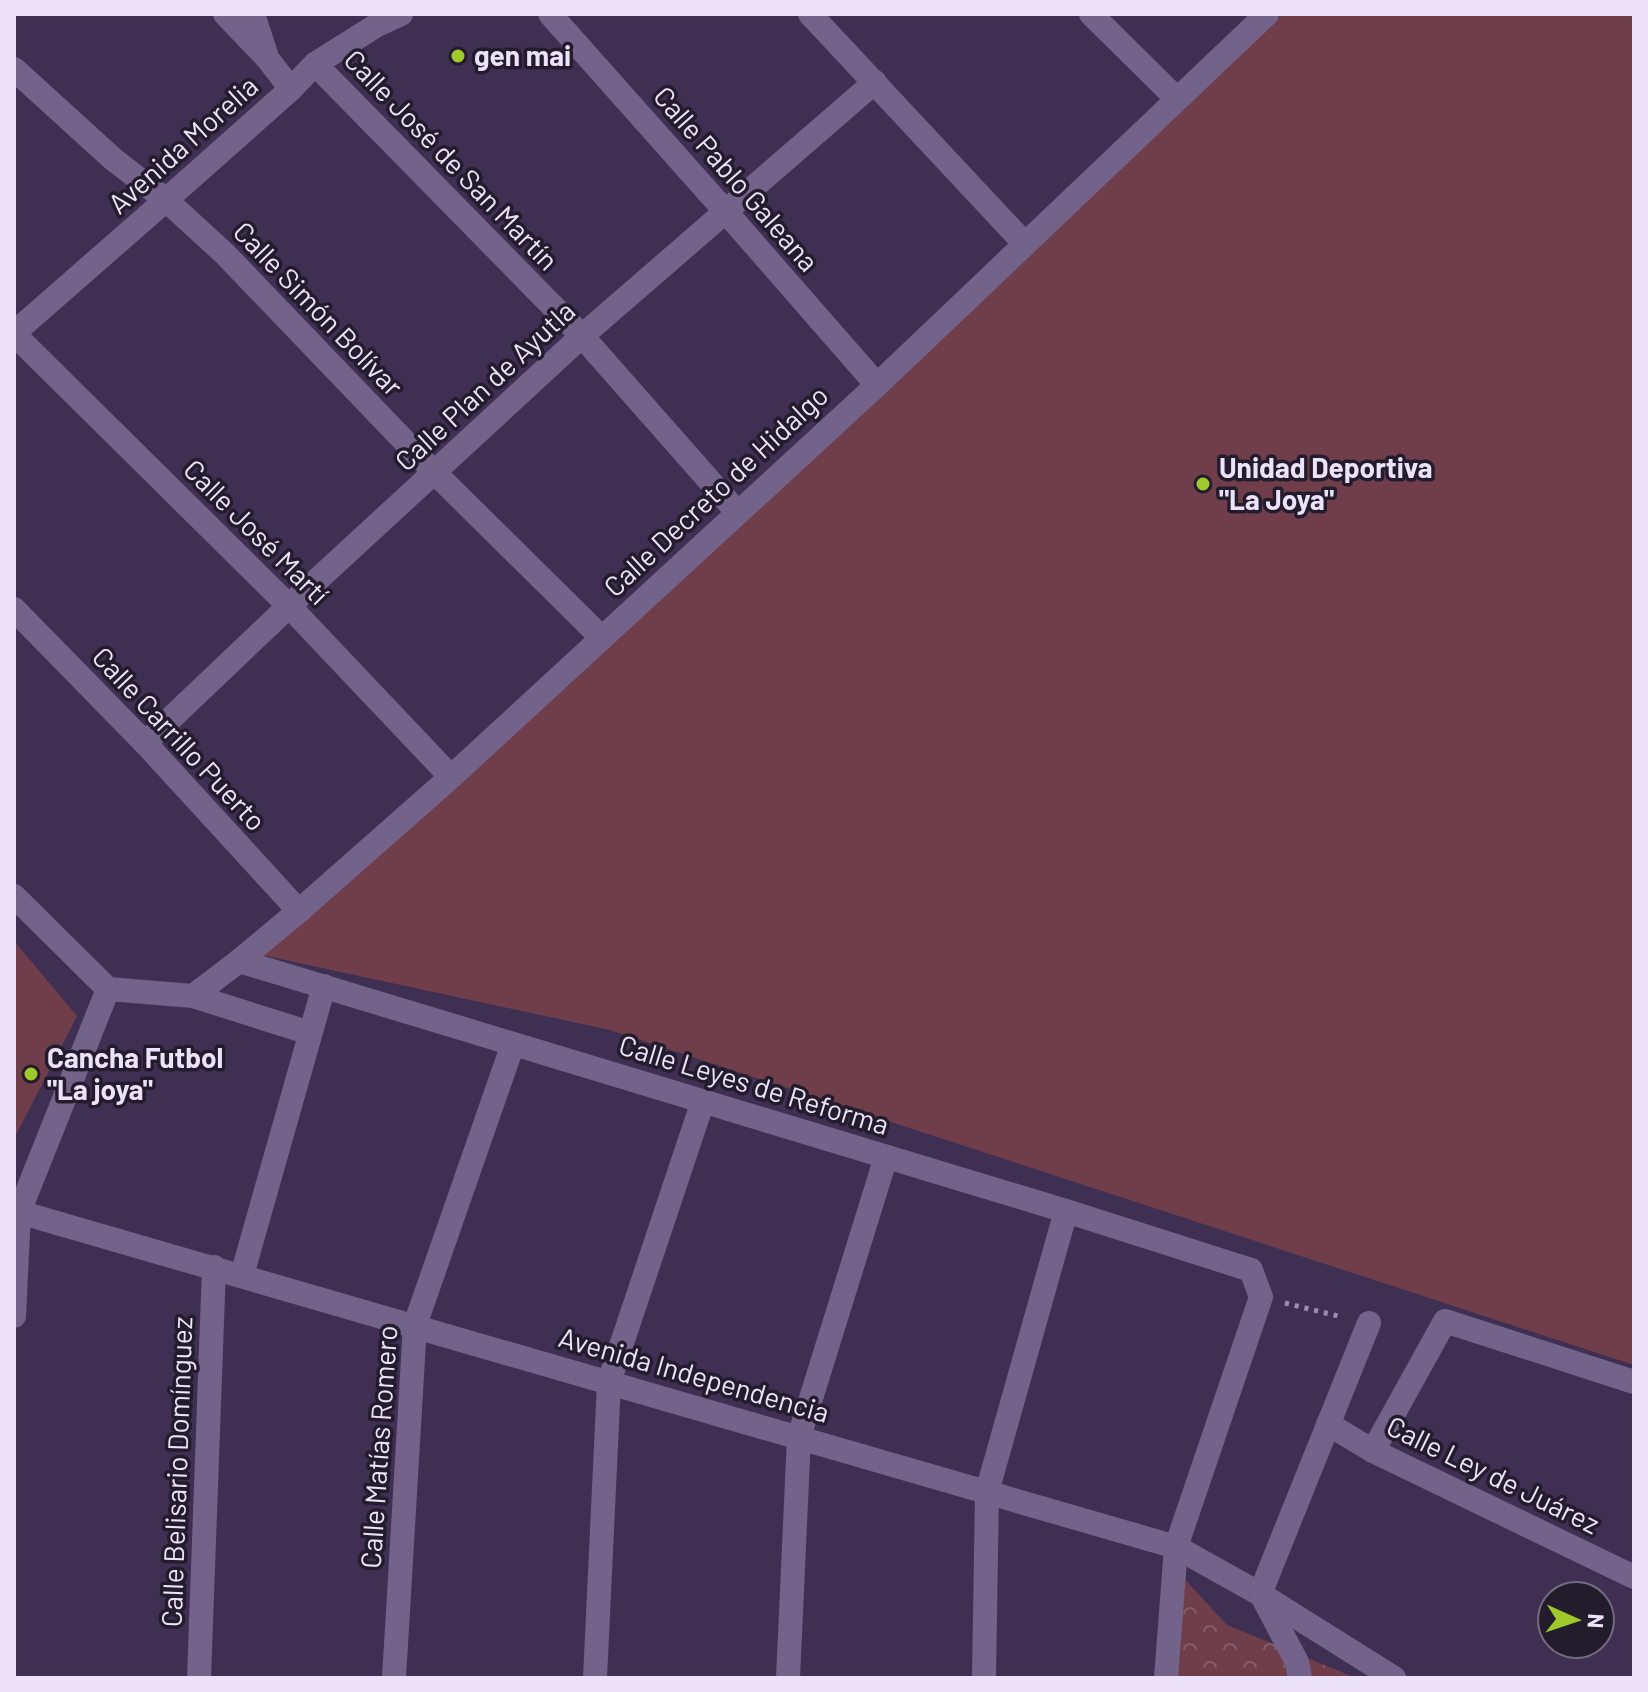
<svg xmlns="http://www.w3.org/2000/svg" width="1648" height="1692" font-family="Barlow,sans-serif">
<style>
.park{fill:url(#park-crowns)}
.pitch{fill:#703e4b}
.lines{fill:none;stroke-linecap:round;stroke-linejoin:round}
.path{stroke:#9b8fac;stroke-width:5;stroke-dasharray:4 6;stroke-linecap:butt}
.street{stroke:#736289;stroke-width:24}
.secondary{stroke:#736289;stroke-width:24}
.poi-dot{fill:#a0c92c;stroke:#231c2c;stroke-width:3}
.labels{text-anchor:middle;stroke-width:7;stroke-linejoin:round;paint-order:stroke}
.poi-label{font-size:28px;font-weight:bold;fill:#ece3fa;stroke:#231c2c;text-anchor:start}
.street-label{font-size:28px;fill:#ece3fa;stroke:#231c2c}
</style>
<defs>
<pattern id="park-crowns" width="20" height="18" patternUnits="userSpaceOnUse" patternTransform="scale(2)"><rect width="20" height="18" fill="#703e4b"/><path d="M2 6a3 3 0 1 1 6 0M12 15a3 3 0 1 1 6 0" fill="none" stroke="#855a66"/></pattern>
</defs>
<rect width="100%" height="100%" fill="#3f3053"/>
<polygon class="park" points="1178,1572 1227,1625 1356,1678 1171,1678"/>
<g class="pitch">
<polygon points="1282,14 1634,14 1634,1365 610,1030 262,955"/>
<polygon points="14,941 77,1016 16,1135 14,1131"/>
</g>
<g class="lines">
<polyline class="path" points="1285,1303 1342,1317"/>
<g class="street">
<polyline points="225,14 267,58 291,89"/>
<polyline points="253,14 266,54"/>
<polyline points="550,14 726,212 877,385"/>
<polyline points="810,14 1024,243"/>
<polyline points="1091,14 1177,99"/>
<polyline points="315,64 582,336 737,512"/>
<polyline points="14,69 113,159 166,200 225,254 435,473 601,637"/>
<polyline points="14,334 289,606 451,777"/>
<polyline points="14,609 145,743 299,911"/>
<polyline points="145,743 289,606 582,336 875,82"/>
<polyline points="14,896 108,989 193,996 310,1033"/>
<polyline points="239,961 1066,1211 1251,1270 1261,1297 1176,1547 1166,1678"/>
<polyline points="193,996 239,961 299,911 451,777 877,385 1267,14"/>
<polyline points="14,1208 19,1212 1176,1547 1260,1594 1394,1678"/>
<polyline points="242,1275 324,986"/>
<polyline points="14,1316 19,1212 108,989"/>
<polyline points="1328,1424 1373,1451 1634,1577"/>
<polyline points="1373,1451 1445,1321 1634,1382"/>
<polyline points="1260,1594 1369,1323"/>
<polyline points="1262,1596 1297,1662 1300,1678"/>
<polyline points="199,1678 214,1267"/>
<polyline points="394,1678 415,1325 513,1044"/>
<polyline points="595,1678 609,1382 703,1101"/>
<polyline points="788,1678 799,1437 886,1157"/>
<polyline points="984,1678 987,1492 1066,1211"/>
</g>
<polyline class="secondary" points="14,333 166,200 291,89 315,64 377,25 401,14"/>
</g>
<g class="poi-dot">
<circle cx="458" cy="56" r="8"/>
<circle cx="1203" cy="484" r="8"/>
<circle cx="31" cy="1074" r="8"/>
</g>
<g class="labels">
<g class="poi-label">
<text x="474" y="66">gen mai</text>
<text x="1219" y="478">Unidad Deportiva<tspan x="1219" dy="32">"La Joya"</tspan></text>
<text x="47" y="1068">Cancha Futbol<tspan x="47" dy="32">"La joya"</tspan></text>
</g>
<g class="street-label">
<text transform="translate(183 145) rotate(-42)" y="10">Avenida Morelia</text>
<text transform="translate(451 160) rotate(46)" y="10">Calle José de San Martín</text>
<text transform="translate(736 179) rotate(49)" y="10">Calle Pablo Galeana</text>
<text transform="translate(318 309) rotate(46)" y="10">Calle Simón Bolívar</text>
<text transform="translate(485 386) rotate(-43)" y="10">Calle Plan de Ayutla</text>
<text transform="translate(716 491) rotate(-43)" y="10">Calle Decreto de Hidalgo</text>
<text transform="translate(256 532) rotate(45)" y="10">Calle José Martí</text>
<text transform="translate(179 739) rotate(47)" y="10">Calle Carrillo Puerto</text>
<text transform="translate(754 1085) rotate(17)" y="10">Calle Leyes de Reforma</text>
<text transform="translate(694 1375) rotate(16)" y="10">Avenida Independencia</text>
<text transform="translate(379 1447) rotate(-86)" y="10">Calle Matías Romero</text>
<text transform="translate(177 1472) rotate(-88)" y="10">Calle Belisario Domínguez</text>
<text transform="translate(1493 1475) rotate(26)" y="10">Calle Ley de Juárez</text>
</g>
</g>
<rect width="1648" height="1692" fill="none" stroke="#ece3fa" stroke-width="32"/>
<g transform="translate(1576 1620) rotate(93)"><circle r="38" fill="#231c2c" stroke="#736c7e" stroke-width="2"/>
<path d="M0-6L14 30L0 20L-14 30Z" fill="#a0c92c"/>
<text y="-12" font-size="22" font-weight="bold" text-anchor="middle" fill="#ece3fa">N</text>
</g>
</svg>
